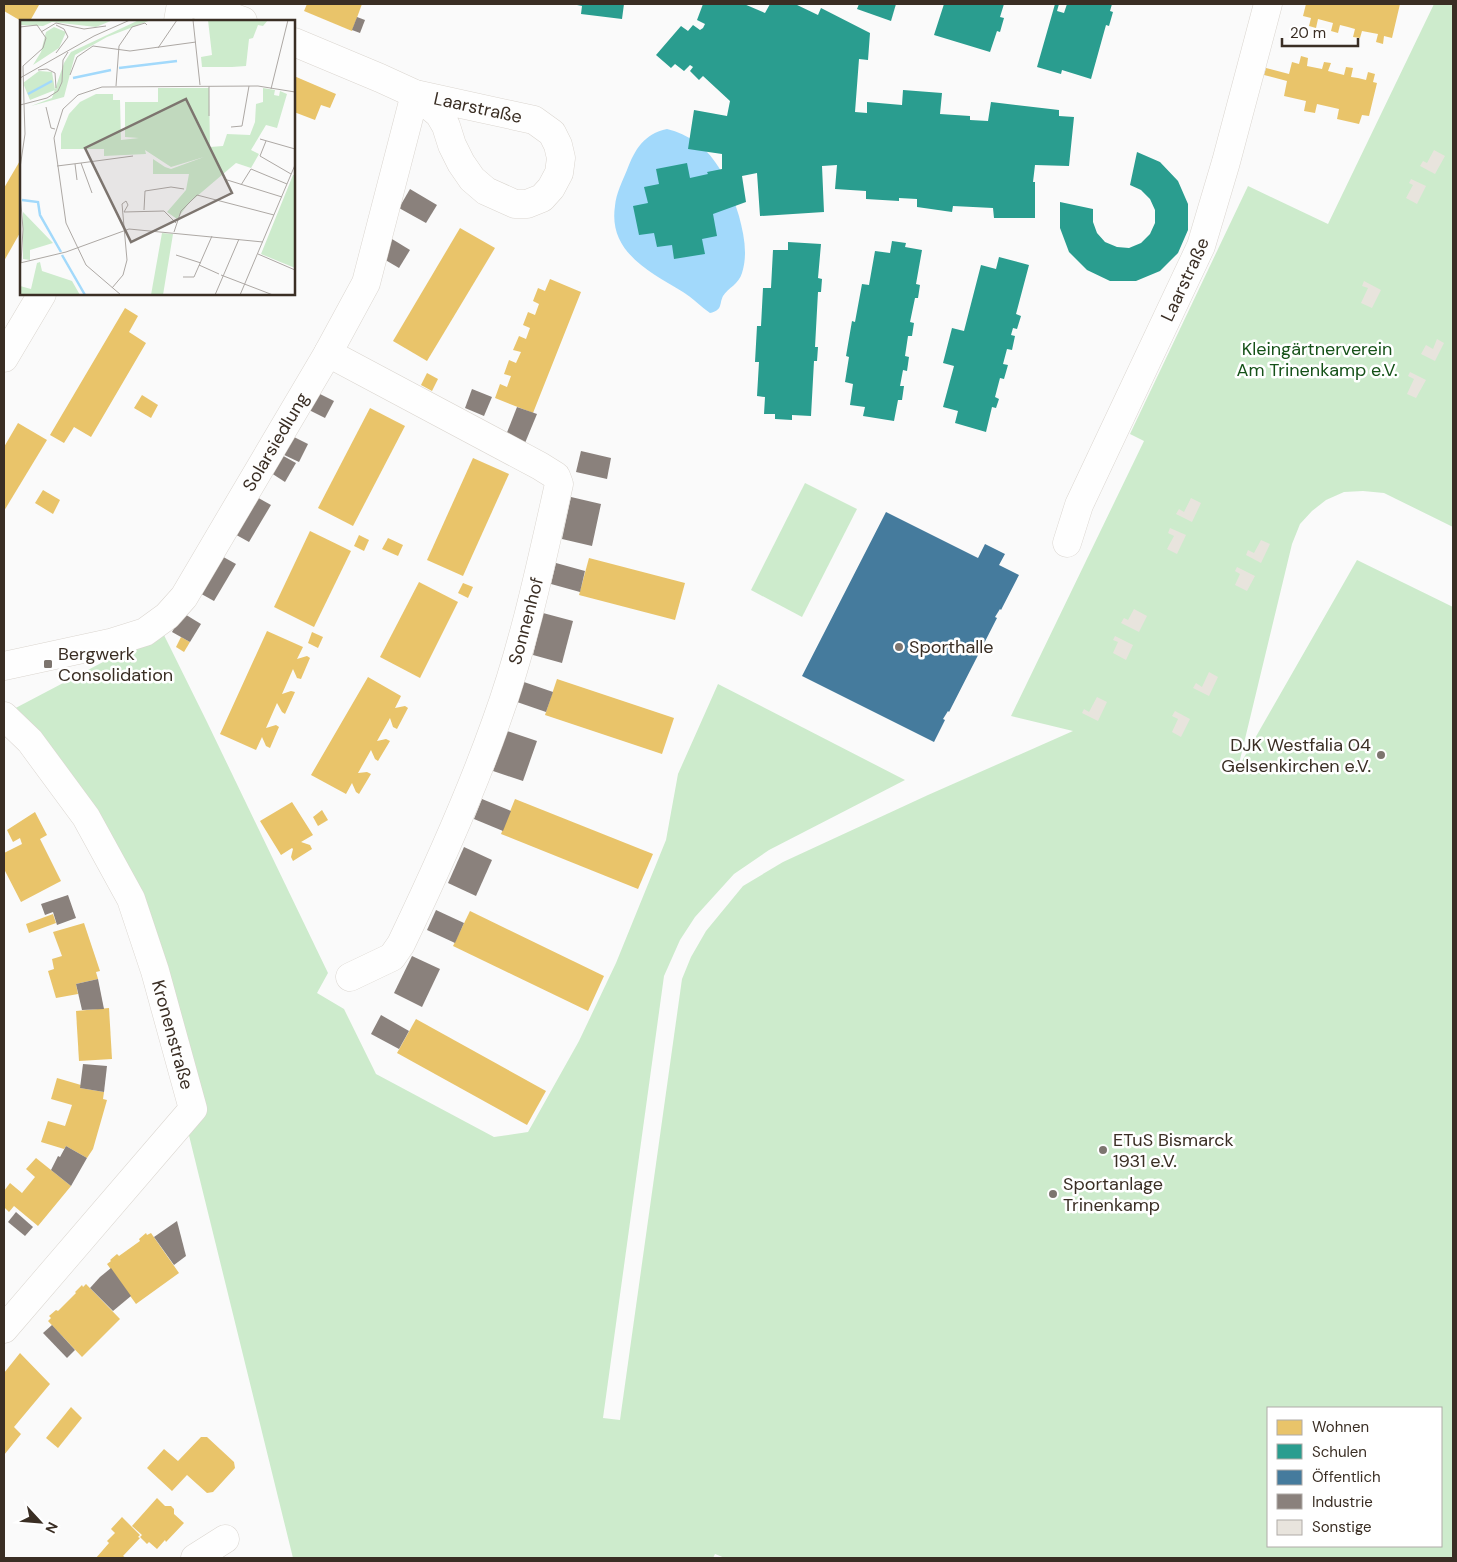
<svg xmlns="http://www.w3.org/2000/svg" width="1457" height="1562" font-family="'DM Sans',sans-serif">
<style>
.green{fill:#cdebcc;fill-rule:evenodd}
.water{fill:#a2d9fb}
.homes{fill:#e9c46a}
.schools{fill:#2a9d8f}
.public{fill:#457b9d}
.industry{fill:#8a817c}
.building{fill:#e8e4dd}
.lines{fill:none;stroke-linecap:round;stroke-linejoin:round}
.street-casing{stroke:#dbd6d0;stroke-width:29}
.secondary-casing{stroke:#dbd6d0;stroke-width:29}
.street{stroke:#fefefe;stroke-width:28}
.secondary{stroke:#fefefe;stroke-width:28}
.poi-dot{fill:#7d756f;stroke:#fff;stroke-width:2}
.labels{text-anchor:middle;stroke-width:5;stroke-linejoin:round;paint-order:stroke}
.street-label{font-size:18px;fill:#3a2e24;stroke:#fff}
.park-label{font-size:18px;fill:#155118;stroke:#fff}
.poi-label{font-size:18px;fill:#3a2e24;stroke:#fff;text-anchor:start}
.inset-river{fill:none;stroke:#a2d9fb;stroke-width:2.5}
.inset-road{fill:none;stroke:#ada8a4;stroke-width:1}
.view{fill:#7d756f;fill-opacity:0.15;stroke:#7d756f;stroke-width:2.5}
.inset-edge{fill:none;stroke:#3a2e24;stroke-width:2.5}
</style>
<rect width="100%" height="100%" fill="#fafafa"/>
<g class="green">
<path d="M1434 4H1453V527L1384 493 1363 491 1344 492 1326 500 1312 511 1300 524 1292 544 1238 768 1357 560 1453 607V1558H725L715 1554 713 1558H293L181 1103 122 900 8 712 162 631 207 722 328 973 317 993 344 1009 376 1074 494 1137 528 1132 579 1041 616 963 666 840 678 774 718 684 905 780 769 850 734 874 695 917 680 940 664 976 603 1418 620 1420 682 979 691 957 706 931 743 886 783 862 928 795 1073 731 1011 716 1144 441 1130 434 1248 186 1328 224ZM1268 1408H1441V1546H1268Z"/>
<polygon points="805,483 857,509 802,617 751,590"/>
</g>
<path class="water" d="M667 129C711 140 727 176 739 216 744 235 748 254 742 273 739 284 728 288 723 296 719 304 723 310 710 313 701 307 693 298 683 292 650 272 608 252 615 206 616 194 622 182 627 170 635 149 644 134 667 129Z"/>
<g class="homes">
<polygon points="4,4 36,4 39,5 30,21 21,21 4,11"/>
<polygon points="307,4 362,4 352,31 304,11"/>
<polygon points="1306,4 1400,4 1392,38 1384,36 1383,44 1376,42 1378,34 1362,31 1360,38 1353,37 1355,29 1348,27 1340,25 1338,33 1331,31 1333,23 1318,19 1316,28 1309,26 1311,18 1303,16"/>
<polygon points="1301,56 1308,58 1307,66 1322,69 1324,62 1331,63 1328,71 1344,75 1346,67 1353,68 1351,77 1358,78 1366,80 1368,72 1375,74 1373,82 1377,83 1369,116 1362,115 1359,124 1337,119 1339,109 1317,104 1315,113 1304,111 1306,101 1284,96 1287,81 1264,75 1266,68 1289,74 1292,62 1299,64"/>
<polygon points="294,76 336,94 330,108 321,105 315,120 294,112"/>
<polygon points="21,159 21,231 4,261 4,188"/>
<polygon points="460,228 495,248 427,361 393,341"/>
<polygon points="550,279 581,292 533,413 495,398 500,384 507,387 511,376 504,374 509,360 516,363 521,352 513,350 519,336 526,339 530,328 523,325 528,312 535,315 539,304 533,301 538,288 545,291"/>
<polygon points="125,308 138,316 129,332 146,343 91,437 74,427 64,443 50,435"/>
<polygon points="427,373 438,379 432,391 421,385"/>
<polygon points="142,395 158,405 151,418 134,408"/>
<polygon points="370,408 405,426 353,526 318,508"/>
<polygon points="18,423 47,440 4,511 4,447"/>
<polygon points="473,458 509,474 463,576 427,560"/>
<polygon points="43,490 60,500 53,514 35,503"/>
<polygon points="310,531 351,551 314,627 274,607"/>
<polygon points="359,535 369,540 364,551 354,546"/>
<polygon points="388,538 403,545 398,556 382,549"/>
<polygon points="589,558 685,583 675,620 579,595"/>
<polygon points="419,582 458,602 420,678 380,657"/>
<polygon points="463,583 473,587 468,598 458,593"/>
<polygon points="267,631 303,647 297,659 307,656 310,658 301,679 297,678 293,669 282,694 291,691 295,692 285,714 282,712 277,703 266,728 276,725 279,727 270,748 266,746 262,737 256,750 220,734"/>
<polygon points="312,632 323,637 318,648 308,643"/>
<polygon points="181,637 190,642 184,652 176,647"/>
<polygon points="368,677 401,696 395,708 405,706 408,708 397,729 393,727 390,718 377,741 386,739 390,741 378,761 375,759 371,750 358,773 367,772 371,774 359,794 356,792 352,783 346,794 311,775"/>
<polygon points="557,679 674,718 662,754 545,715"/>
<polygon points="515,799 653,854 638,889 501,834"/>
<polygon points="292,802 313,835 301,842 310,845 312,849 293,861 291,857 293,849 292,848 281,855 260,821"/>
<polygon points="322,810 328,820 318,826 313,817"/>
<polygon points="35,812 47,835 40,839 61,881 21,902 4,869 4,853 22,844 20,838 13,842 7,830"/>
<polygon points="470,911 604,976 588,1011 453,946"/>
<polygon points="53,914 56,923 29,933 26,924"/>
<polygon points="84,923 100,971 96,972 98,979 76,984 78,994 56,998 48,971 54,969 52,959 62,956 53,932"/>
<polygon points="109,1008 112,1059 79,1061 76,1011"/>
<polygon points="416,1019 546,1091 527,1125 397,1053"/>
<polygon points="57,1078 81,1085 80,1088 104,1092 103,1099 107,1100 93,1149 87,1158 66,1146 64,1149 41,1142 48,1121 65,1126 72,1105 51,1099"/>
<polygon points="36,1158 71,1186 38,1226 14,1206 9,1212 4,1207 4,1191 10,1183 22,1193 35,1177 26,1169"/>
<polygon points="146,1233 147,1235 151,1233 179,1273 136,1304 107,1264 111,1261 110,1260 117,1254 119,1256 140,1241 139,1239"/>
<polygon points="86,1284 120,1319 82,1357 48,1321 51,1318 49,1316 56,1310 58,1311 76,1293 75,1292 82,1285 83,1287"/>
<polygon points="20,1353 50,1384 14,1427 21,1434 4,1455 4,1373"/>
<polygon points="71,1407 82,1418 58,1448 46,1438"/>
<polygon points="201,1437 207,1437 234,1462 235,1468 213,1492 207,1493 187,1475 172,1491 147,1468 164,1449 178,1461"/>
<polygon points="157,1498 165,1506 171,1506 174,1509 174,1514 184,1523 166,1542 165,1540 157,1549 149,1542 147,1544 140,1537 142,1535 132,1526"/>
<polygon points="122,1517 140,1535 138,1537 140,1538 123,1556 126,1558 96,1558 109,1543 107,1541 115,1533 111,1529"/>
</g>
<g class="schools">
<polygon points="572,4 624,4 622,19 581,14 582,6"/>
<polygon points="703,4 744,4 765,13 770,4 795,4 818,15 821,8 870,33 868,60 859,59 855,112 867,113 867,102 902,105 903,90 942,93 940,114 970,116 970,120 988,121 991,102 1059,110 1059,116 1074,117 1069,166 1035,165 1033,182 1035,182 1035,218 994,218 993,208 953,206 952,212 917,207 917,199 899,198 899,201 866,199 866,191 835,189 837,165 822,166 824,212 760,216 757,173 742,176 746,202 713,214 717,236 702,239 705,254 674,259 672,245 657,247 654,233 639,235 633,206 648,203 644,187 659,184 656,169 687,163 690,178 708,174 707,172 722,169 722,154 688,149 694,110 727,116 730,101 703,76 699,80 690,71 693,67 690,65 684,71 675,64 671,68 656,55 681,26 688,31 693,25 700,30 703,28 705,24 697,20"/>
<polygon points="859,4 896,4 891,21 857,9"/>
<polygon points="944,4 1004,4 1000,17 1004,18 1000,32 997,31 990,52 934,35"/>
<polygon points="1055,4 1059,4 1057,11 1064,13 1067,4 1112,4 1110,11 1113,12 1109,26 1106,25 1091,79 1062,70 1061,74 1037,67"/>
<polygon points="1137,152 1160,162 1178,181 1188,204 1188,230 1178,253 1160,271 1136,281 1110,281 1087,270 1069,252 1060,228 1060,202 1093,209 1093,222 1097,233 1105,242 1117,247 1129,248 1141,243 1150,234 1155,223 1155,210 1150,199 1141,190 1130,185"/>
<polygon points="892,241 906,243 905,247 922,250 916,284 920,285 918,298 915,298 910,322 914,323 912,336 908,336 905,356 909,357 907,371 903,370 900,386 904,386 902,400 898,400 894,421 863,416 865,407 850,405 853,384 845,382 849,357 846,356 852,321 855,322 862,284 869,285 875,251 890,253"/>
<polygon points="788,242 821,244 818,278 822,279 821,292 818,292 815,347 818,347 817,361 814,361 811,416 792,415 792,420 775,419 775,414 764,414 765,397 757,396 759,362 755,362 757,326 761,326 763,288 771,288 773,250 788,250"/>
<polygon points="999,257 1029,265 1016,314 1021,316 1017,329 1013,328 1011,335 1015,336 1012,350 1007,349 1003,364 1008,365 1004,379 1000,378 995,397 999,399 996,408 992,407 986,432 955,423 958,411 943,407 954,366 943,363 952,328 964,331 981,265 996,269"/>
</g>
<polygon class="public" points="886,512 978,558 985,544 1005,554 999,565 1019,575 1001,610 1000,609 995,617 997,618 949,712 948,711 943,719 945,720 934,742 802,676"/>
<g class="industry">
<polygon points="357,17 365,20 360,33 352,30"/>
<polygon points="410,189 437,205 426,223 399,208"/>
<polygon points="392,239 410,250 399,268 382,258"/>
<polygon points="472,389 492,397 484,416 465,408"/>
<polygon points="316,392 334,401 325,418 307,409"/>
<polygon points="517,407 537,414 525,443 506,435"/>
<polygon points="290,435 308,444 299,462 280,453"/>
<polygon points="581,451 611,458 607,479 576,472"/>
<polygon points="278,453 296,463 285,482 268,471"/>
<polygon points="253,495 271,505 249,542 231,532"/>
<polygon points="571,497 601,504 592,546 562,539"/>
<polygon points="218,554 236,564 214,601 196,591"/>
<polygon points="556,563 585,571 580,592 551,584"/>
<polygon points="183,613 201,624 190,642 172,632"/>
<polygon points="543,613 573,621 562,663 533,655"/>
<polygon points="524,682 553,692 546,712 517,702"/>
<polygon points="507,731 537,741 523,781 493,771"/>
<polygon points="482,799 511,811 503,831 474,819"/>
<polygon points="464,847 492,860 476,896 448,883"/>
<polygon points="68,895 76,918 57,925 53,912 45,915 41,904"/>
<polygon points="436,910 464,923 455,943 427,930"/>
<polygon points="412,956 440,969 422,1007 394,993"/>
<polygon points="98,979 104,1009 82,1010 76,984"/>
<polygon points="381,1015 409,1031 399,1049 371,1034"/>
<polygon points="83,1064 107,1066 104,1092 80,1088"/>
<polygon points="66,1146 87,1158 71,1186 51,1170 58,1156 60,1157"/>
<polygon points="16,1212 33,1227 25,1236 8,1222"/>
<polygon points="177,1221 186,1256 174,1265 154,1237"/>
<polygon points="111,1268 131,1296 113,1311 90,1288 100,1277"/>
<polygon points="52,1325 75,1350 67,1358 43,1333"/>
</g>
<g class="building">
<polygon points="1434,150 1445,156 1435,174 1420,166 1423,161 1427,163"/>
<polygon points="1411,179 1426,186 1417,204 1406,198 1413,185 1409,183"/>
<polygon points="1364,281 1381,290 1372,308 1361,303 1368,288 1362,286"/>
<polygon points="1437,339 1444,343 1435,361 1421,354 1426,345 1433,349"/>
<polygon points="1410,372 1426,380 1416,398 1407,394 1414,379 1408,376"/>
<polygon points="1191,498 1201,503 1192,522 1176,514 1179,509 1184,512"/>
<polygon points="1170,528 1186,535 1177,554 1167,549 1174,536 1168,533"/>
<polygon points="1261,540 1270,544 1261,563 1246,555 1248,550 1254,553"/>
<polygon points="1237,567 1255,576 1247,591 1235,585 1240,574 1235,571"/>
<polygon points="1134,609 1147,616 1139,632 1121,623 1124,618 1128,620"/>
<polygon points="1115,636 1133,645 1126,660 1113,653 1118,642 1113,640"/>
<polygon points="1209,672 1218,677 1209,696 1193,688 1196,683 1202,687"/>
<polygon points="1097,697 1107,702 1098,721 1082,713 1084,709 1089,712"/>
<polygon points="1175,711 1190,719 1181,737 1172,732 1178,719 1172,716"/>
</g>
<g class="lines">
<defs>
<g id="street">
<polyline points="195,4 243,21"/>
<path id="s1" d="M294 42 380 78 415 94 534 120 552 133 558 145 561 158 559 173 551 188 542 198 527 204H515L486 191 472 179 461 163 452 145 446 126 439 114 415 94"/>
<path d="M328 353 540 466 556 476 559 484C541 564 524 645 496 722 469 798 436 871 401 944L392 957 350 977"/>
<path id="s2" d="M1067 543 1079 505 1201 246 1226 162 1268 4"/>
<path id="s3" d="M4 666 110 643 145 632 167 616 184 597 328 353 366 283 415 94"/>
<path id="s4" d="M4 716 30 741 86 817 131 899 155 971 193 1109 4 1329"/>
<polyline points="195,1558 225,1539"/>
</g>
<g id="secondary">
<polyline points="178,21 181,4"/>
<polyline points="4,358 42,294"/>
</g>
</defs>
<use href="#street" class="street-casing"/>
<use href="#secondary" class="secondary-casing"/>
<use href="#street" class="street"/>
<use href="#secondary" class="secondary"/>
</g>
<g class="poi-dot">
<circle cx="899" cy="647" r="5"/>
<rect x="43" y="659" width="10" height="10" rx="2.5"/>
<circle cx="1381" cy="755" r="5"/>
<circle cx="1103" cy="1150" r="5"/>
<circle cx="1053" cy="1194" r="5"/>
</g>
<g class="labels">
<g class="street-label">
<text dy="6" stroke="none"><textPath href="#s1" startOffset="196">Laarstraße</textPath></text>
<text dy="6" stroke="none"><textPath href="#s2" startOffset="289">Laarstraße</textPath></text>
<text dy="6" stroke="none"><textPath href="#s3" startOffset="378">Solarsiedlung</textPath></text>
<text transform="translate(526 621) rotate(-75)" y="6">Sonnenhof</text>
<text dy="6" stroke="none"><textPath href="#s4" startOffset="366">Kronenstraße</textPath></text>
</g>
<g class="park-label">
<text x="1317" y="355">Kleingärtnerverein<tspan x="1317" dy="21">Am Trinenkamp e.V.</tspan></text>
</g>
<g class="poi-label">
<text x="909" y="653">Sporthalle</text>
<text x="58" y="660">Bergwerk<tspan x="58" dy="21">Consolidation</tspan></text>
<text x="1371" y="751" text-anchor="end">DJK Westfalia 04<tspan x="1371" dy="21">Gelsenkirchen e.V.</tspan></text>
<text x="1113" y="1146">ETuS Bismarck<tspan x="1113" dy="21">1931 e.V.</tspan></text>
<text x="1063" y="1190">Sportanlage<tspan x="1063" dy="21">Trinenkamp</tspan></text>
</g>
</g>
<g transform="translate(20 20)">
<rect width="275" height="275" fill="#fafafa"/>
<path d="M8 0H93L76 7 32 2 23 6 0 5V1ZM119 0H131L87 17 55 35 44 77 11 86 32 78 44 43 51 32ZM188 0H248L243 6 238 5 233 18 229 19 226 46 212 47H182L181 37 192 35ZM34 7 46 12 39 28 13 45 21 32 26 12ZM19 51 32 52 35 70 10 80 3 63ZM138 68H189L190 127 203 126 207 114 230 115 235 102 236 84 243 82V68L255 70 254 75 259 76 260 71 267 74 257 108 246 105 231 130 239 134 231 148 216 143 169 183 157 199 147 192 166 170 169 154H133V139L145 147 151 149 184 137 151 147 125 130 126 134 84 136V129H41V114L49 94 60 82 76 74H93V80H100L101 120 119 118 105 117V82H138ZM273 155H275V248L241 234ZM3 192 33 223 10 230V240L3 239ZM142 213 153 214 143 275H131ZM20 242 22 251 52 261 60 275H0V266L11 269 17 243Z" fill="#cdebcc"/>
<path class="inset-river" d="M99 48 157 41M53 58 91 50M8 74 32 61M2 180 18 182 20 195 41 232M42 235 65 275"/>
<path class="inset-road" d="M173 0 180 65M0 7 17 5 26 18 23 28 3 46 4 84M21 12 36 3 64 9 86 6M138 28 157 0M36 33 48 17 44 9 36 5M18 50 27 49 35 53 36 68M50 55 57 37 73 26 110 31 176 22M0 58 74 16 110 0M96 66 99 26 112 7 125 3 127 5M251 69 268 0M4 84 27 78 38 71 42 62 43 40 48 32M0 85 4 84 5 114 0 148M26 87 31 108 35 109M189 96V66M211 107 222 106 229 66M240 119 275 129M246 121 240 136 271 154M61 143 113 136M55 144 57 160M37 146 61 143 72 173M204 159 262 177M221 165 231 149 267 164M0 172 3 209 1 243M124 190 125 171 151 167 164 169M104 192 144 191 156 203M154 212 161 191 177 175 254 195M238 234 275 250M156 235 181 243M0 243 46 232 109 209 243 222M179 245 199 254M201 255 253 275M163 257H174L192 216M92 268 103 255 107 240 102 184 106 181 108 185 104 192M101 275 66 245 46 203 34 118 43 89 58 75 82 67 238 66 275 72M195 275 219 219M220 275 275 145"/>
<path class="view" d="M166 79 212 173 111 222 65 128Z"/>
<rect width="275" height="275" class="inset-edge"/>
</g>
<rect width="1457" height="1562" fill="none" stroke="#3a2e24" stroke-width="10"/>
<rect x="1267" y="1407" width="175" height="140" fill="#ffffff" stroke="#b0aba7"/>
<rect x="1277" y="1420" width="25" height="15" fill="#e9c46a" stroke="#b0aba7"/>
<text x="1312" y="1432" font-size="15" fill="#3a2e24">Wohnen</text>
<rect x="1277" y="1444" width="25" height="15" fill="#2a9d8f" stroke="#b0aba7"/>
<text x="1312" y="1457" font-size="15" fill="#3a2e24">Schulen</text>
<rect x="1277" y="1470" width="25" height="15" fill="#457b9d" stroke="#b0aba7"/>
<text x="1312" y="1482" font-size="15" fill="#3a2e24">Öffentlich</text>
<rect x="1277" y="1494" width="25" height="15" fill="#8a817c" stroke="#b0aba7"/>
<text x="1312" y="1507" font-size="15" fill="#3a2e24">Industrie</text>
<rect x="1277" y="1520" width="25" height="15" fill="#e8e4dd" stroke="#b0aba7"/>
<text x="1312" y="1532" font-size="15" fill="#3a2e24">Sonstige</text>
<g transform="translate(40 1522) rotate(116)" stroke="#ffffff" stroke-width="4" paint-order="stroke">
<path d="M0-4L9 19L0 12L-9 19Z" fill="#3a2e24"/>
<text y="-8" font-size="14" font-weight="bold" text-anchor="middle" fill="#3a2e24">N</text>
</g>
<path d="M1282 38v8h76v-8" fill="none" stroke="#3a2e24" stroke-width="2.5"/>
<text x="1290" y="38" font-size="15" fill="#3a2e24" stroke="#ffffff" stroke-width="4" paint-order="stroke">20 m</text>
</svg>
